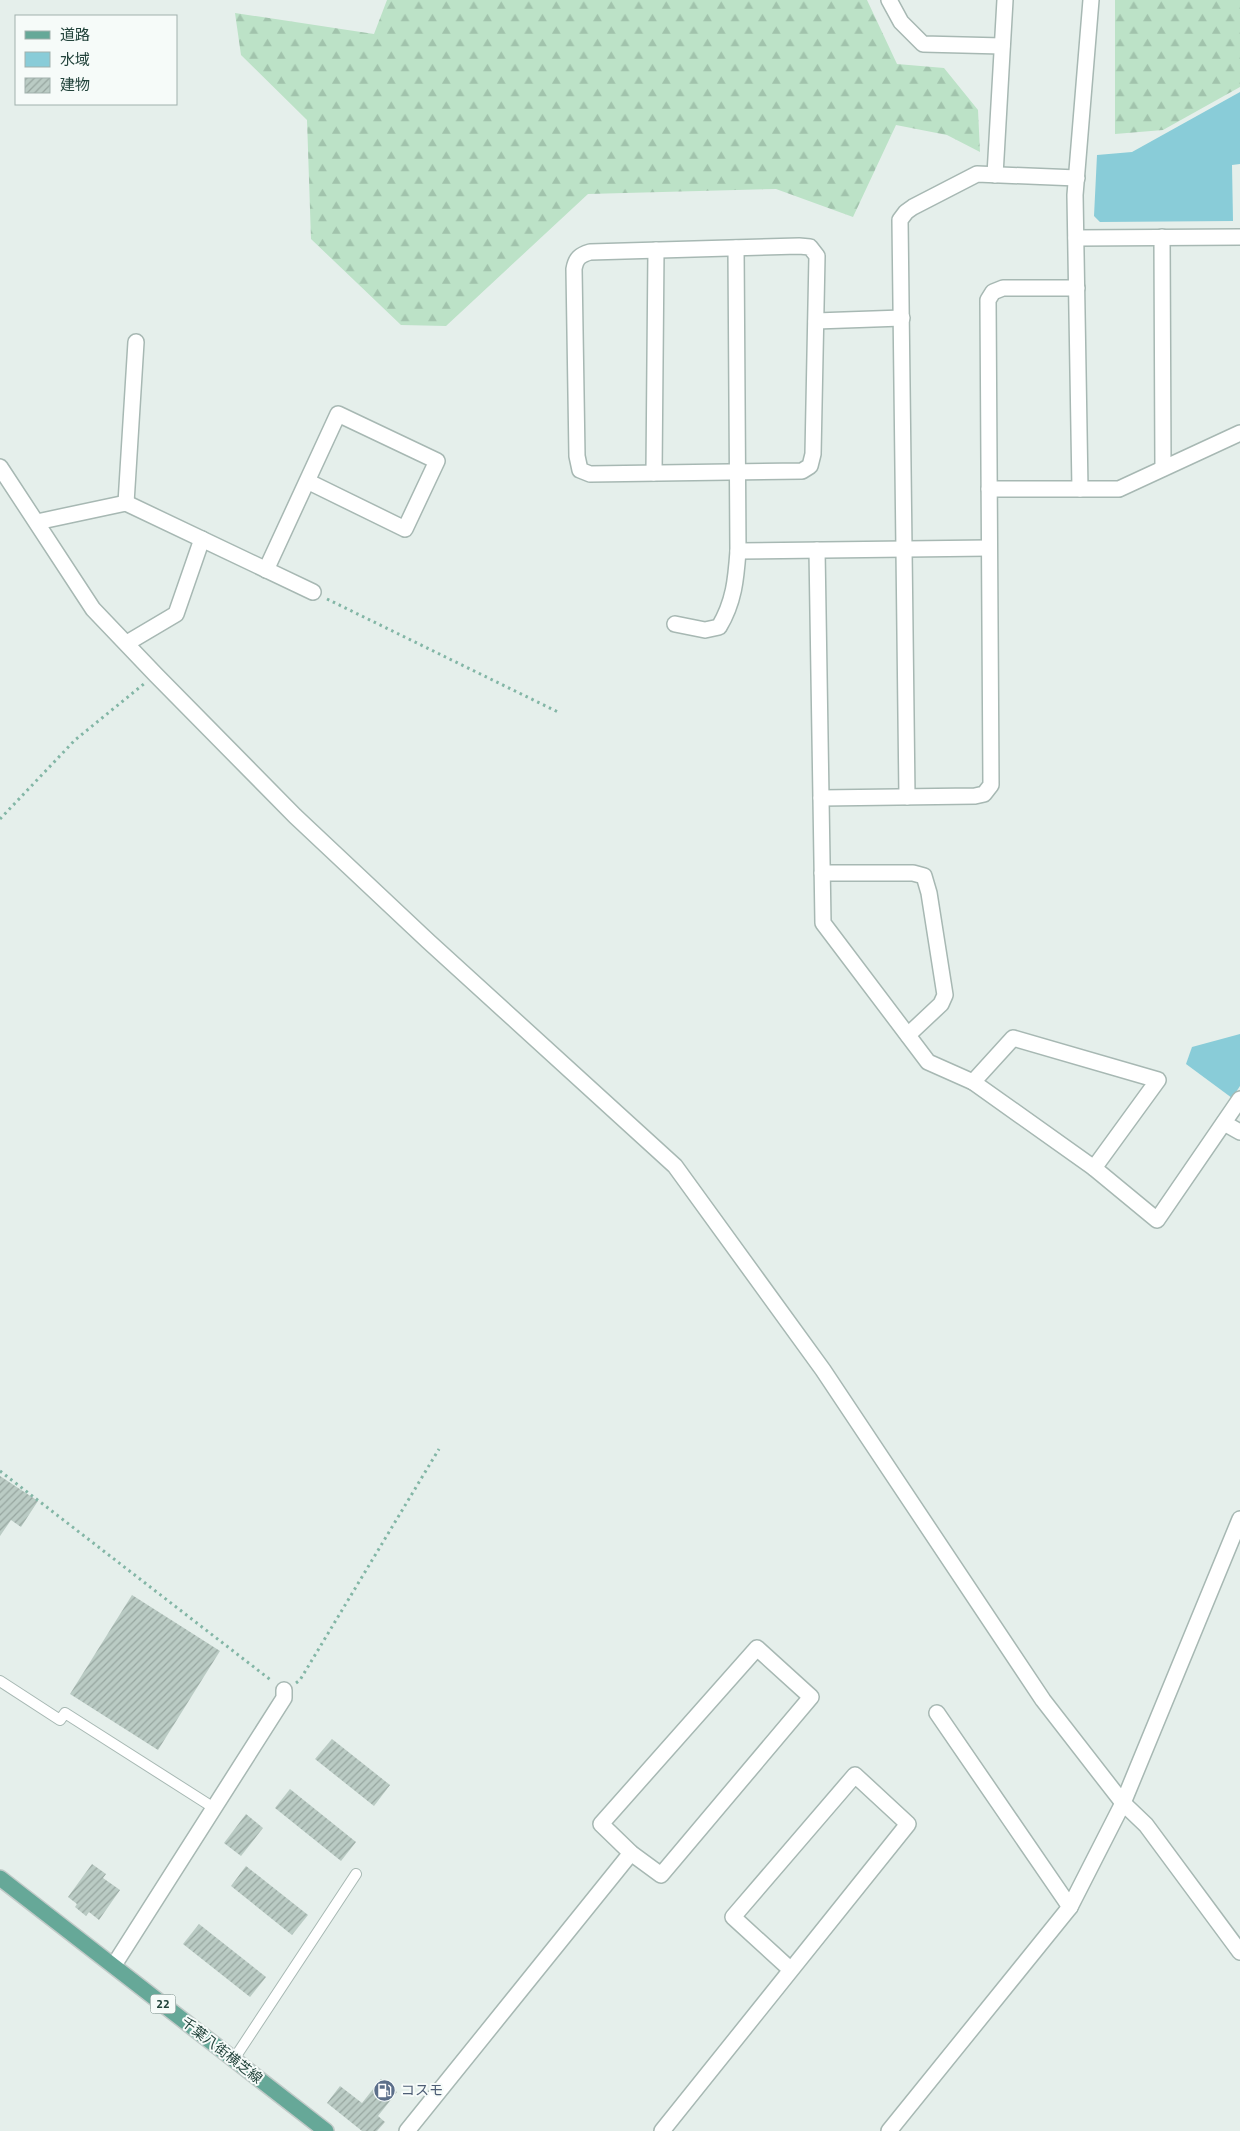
<svg xmlns="http://www.w3.org/2000/svg" width="1240" height="2131" font-family="'Titillium Web','Noto Sans JP',sans-serif">
<style>
.forest{fill:url(#forest-firs)}
.water{fill:#89ccd8}
.building{fill:url(#building-hatch)}
.lines{fill:none;stroke-linecap:round;stroke-linejoin:round}
.service-casing{stroke:#a7b8b3;stroke-width:12}
.minor-casing{stroke:#a7b8b3;stroke-width:18}
.tertiary-casing{stroke:#a7b8b3;stroke-width:18}
.primary-casing{stroke:#c1cac8;stroke-width:18}
.path{stroke:#83b6a6;stroke-width:3;stroke-dasharray:2.5 4;stroke-linecap:butt}
.service{stroke:#fff;stroke-width:10}
.minor{stroke:#fff;stroke-width:15}
.tertiary{stroke:#fff;stroke-width:15}
.primary{stroke:#66a898;stroke-width:15}
.labels{text-anchor:middle;stroke-width:4;stroke-linejoin:round;paint-order:stroke}
.shield{fill:#f6fbf9;stroke:#627a74;stroke-width:1}
.shield-label{font-size:12px;font-weight:bold;fill:#22433b}
.street-label{font-size:14px;fill:#22433b;stroke:#f6fbf9}
.service-label{font-size:14px;fill:#4e5e75;stroke:#f6fbf9;text-anchor:start}
</style>
<defs>
<pattern id="forest-firs" width="22" height="20" patternUnits="userSpaceOnUse" patternTransform="scale(1.25)"><rect width="22" height="20" fill="#bce2c7"/><path d="M5 1l3.5 6h-7zM16 11l3.5 6h-7z" fill="#a1c3ac"/></pattern>
<pattern id="building-hatch" width="6" height="6" patternUnits="userSpaceOnUse" patternTransform="scale(1.25)"><rect width="6" height="6" fill="#bacbc4"/><path d="M-1 1l2-2M0 6l6-6M5 7l2-2" fill="none" stroke="#97a6a0"/></pattern>
</defs>
<rect width="100%" height="100%" fill="#e5efeb"/>
<g class="forest">
<polygon points="387,0 867,0 897,64 944,68 978,110 980,152 947,135 896,125 853,217 776,189 588,194 446,326 401,325 311,239 307,120 241,55 235,13 374,34"/>
<polygon points="1115,0 1240,0 1240,87 1163,130 1115,134"/>
</g>
<g class="water">
<polygon points="1240,92 1240,164 1232,165 1233,221 1100,222 1094,216 1097,155 1132,152"/>
<polygon points="1240,1034 1240,1086 1232,1098 1186,1064 1192,1047"/>
</g>
<g class="building">
<polygon points="0,1476 38,1501 21,1527 11,1520 0,1536"/>
<polygon points="132,1595 220,1651 158,1750 70,1694"/>
<polygon points="332,1739 390,1785 374,1806 315,1759"/>
<polygon points="290,1789 356,1842 341,1861 275,1808"/>
<polygon points="246,1814 263,1828 241,1856 224,1843"/>
<polygon points="92,1864 106,1874 103,1878 120,1890 99,1920 89,1912 86,1916 75,1907 77,1904 68,1897"/>
<polygon points="246,1866 308,1915 292,1935 231,1886"/>
<polygon points="199,1924 266,1977 250,1997 183,1944"/>
<polygon points="381,2079 397,2092 378,2116 385,2122 377,2131 362,2131 327,2103 340,2086 362,2103"/>
</g>
<g class="lines">
<defs>
<g id="service">
<polyline points="0,1681 60,1720 65,1713 214,1808"/>
<polyline points="234,2059 356,1874"/>
</g>
<g id="minor">
<polyline points="889,0 901,22 923,44 1002,46"/>
<polyline points="995,175 1005,0"/>
<polyline points="1162,237 1163,468"/>
<polyline points="1076,238 1240,237"/>
<path d="M799 246 810 247 817 256 813 454 810 466 802 471 590 474 580 470 577 456 574 269C576 258 580 255 590 252Z"/>
<polyline points="816,321 902,318"/>
<polyline points="0,467 93,609 156,675 295,816 428,941 675,1166 823,1370 1043,1700 1123,1803 1146,1825 1240,1952"/>
<polyline points="654,473 656,250"/>
<polyline points="989,489 1119,489 1240,433"/>
<polyline points="126,503 136,342"/>
<polyline points="37,522 126,503 313,592"/>
<polyline points="817,550 823,923 928,1062 973,1082 1094,1168 1157,1220 1240,1099"/>
<polyline points="738,551 989,548"/>
<polyline points="266,570 338,414 437,461 405,529 307,481"/>
<path d="M675 624 705 630 719 627C734 602 736 579 738 551L736 248"/>
<polyline points="127,643 176,614 202,539"/>
<polyline points="907,797 900,220 906,212 913,207 977,174 1077,178"/>
<polyline points="821,798 975,796 984,794 991,785 988,300 993,292 1003,288 1077,288"/>
<polyline points="822,873 913,873 924,876 929,893 945,995 941,1004 908,1035"/>
<polyline points="973,1082 1013,1038 1158,1080 1094,1168"/>
<polyline points="1224,1123 1240,1132"/>
<polygon points="757,1648 811,1697 661,1875 631,1853 601,1824"/>
<polyline points="937,1713 1070,1907"/>
<polyline points="114,1965 284,1698 284,1690"/>
<polyline points="407,2131 631,1853"/>
<polyline points="662,2131 908,1824 855,1775 733,1917 791,1970"/>
</g>
<g id="tertiary">
<polyline points="1080,489 1075,195 1091,0"/>
<polyline points="889,2131 1070,1907 1123,1803 1240,1519"/>
</g>
<polyline id="primary" points="0,1878 326,2131"/>
</defs>
<use href="#service" class="service-casing"/>
<use href="#minor" class="minor-casing"/>
<use href="#tertiary" class="tertiary-casing"/>
<use href="#primary" class="primary-casing"/>
<g class="path">
<polyline points="327,599 558,712"/>
<polyline points="0,819 75,740 145,683"/>
<polyline points="0,1471 272,1681"/>
<polyline points="296,1683 300,1680 439,1449"/>
</g>
<use href="#service" class="service"/>
<use href="#minor" class="minor"/>
<use href="#tertiary" class="tertiary"/>
<use href="#primary" class="primary"/>
</g>
<defs>
<symbol id="fuel-disc" viewBox="-11 -11 22 22"><circle r="9.5" fill="#5c6f8a" stroke="#f6fbf9"/><path d="M-5.5-6h7V0h2V4h1.3V-2.5L3-4.5l.8-.8L6-3V5H2.5V1h-1V6h-7ZM-4.2-4.7v3.2H.2V-4.7Z" fill="#fff"/></symbol>
</defs>
<g fill-rule="evenodd">
<use href="#fuel-disc" x="372" y="2078" width="25" height="25"/>
</g>
<g class="labels">
<rect class="shield" x="150.5" y="1994.5" width="25" height="19" rx="4"/>
<g class="shield-label">
<text x="163" y="2008">22</text>
</g>
<g class="street-label">
<text transform="translate(222 2050) rotate(38)" y="5">千葉八街横芝線</text>
</g>
<g class="service-label">
<text x="401" y="2095">コスモ</text>
</g>
</g>
<rect x="15" y="15" width="162" height="90" fill="#f6fbf9" stroke="#a1b1ad"/>
<rect x="25" y="31" width="25" height="8" fill="#66a898" stroke="#a1b1ad"/>
<text x="60" y="40" font-size="15" fill="#22433b">道路</text>
<rect x="25" y="52" width="25" height="15" fill="#89ccd8" stroke="#a1b1ad"/>
<text x="60" y="65" font-size="15" fill="#22433b">水域</text>
<rect x="25" y="78" width="25" height="15" fill="url(#building-hatch)" stroke="#a1b1ad"/>
<text x="60" y="90" font-size="15" fill="#22433b">建物</text>
</svg>
